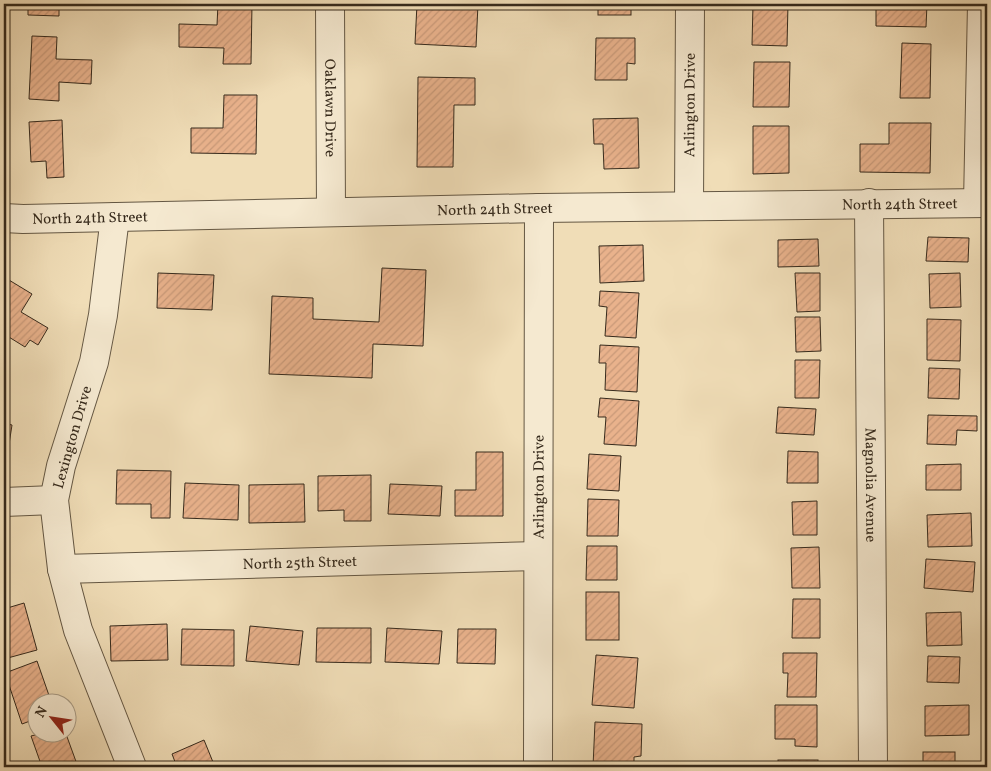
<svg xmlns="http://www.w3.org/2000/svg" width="991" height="771" font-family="Vollkorn,serif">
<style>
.building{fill:url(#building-hatch);stroke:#362a1c}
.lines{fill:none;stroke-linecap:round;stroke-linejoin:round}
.minor-casing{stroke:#645743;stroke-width:30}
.minor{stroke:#f5e9d0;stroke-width:28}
.labels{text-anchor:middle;stroke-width:5;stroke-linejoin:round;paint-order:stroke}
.street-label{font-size:15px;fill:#362a1c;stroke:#f5e9d0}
</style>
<defs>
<pattern id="building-hatch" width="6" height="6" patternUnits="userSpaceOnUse" patternTransform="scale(1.25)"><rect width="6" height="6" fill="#e9b28c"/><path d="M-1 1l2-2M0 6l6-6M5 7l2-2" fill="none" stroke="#c89978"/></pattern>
</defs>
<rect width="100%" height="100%" fill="#f0ddb7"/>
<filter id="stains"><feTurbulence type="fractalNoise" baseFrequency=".004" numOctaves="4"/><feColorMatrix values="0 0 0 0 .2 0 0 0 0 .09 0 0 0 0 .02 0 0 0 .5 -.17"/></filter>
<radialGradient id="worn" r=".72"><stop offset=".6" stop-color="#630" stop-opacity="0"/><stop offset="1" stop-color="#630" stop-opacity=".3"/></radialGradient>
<g class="building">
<polygon points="28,4 59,4 59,16 28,15"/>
<polygon points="218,4 252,4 251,64 223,64 224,48 179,47 179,24 217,25"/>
<polygon points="417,4 478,4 476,47 415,44"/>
<rect x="598" y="4" width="33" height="11"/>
<polygon points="753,4 788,4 787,46 752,45"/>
<polygon points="876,4 927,4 926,27 876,26"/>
<polygon points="32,36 57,37 56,59 92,60 91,84 59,82 59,101 29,99"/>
<polygon points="596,38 635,38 635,64 627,63 627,80 595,80"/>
<polygon points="902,43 931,44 930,98 900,98"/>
<polygon points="754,62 790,62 789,107 753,107"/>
<polygon points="418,77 475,78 475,105 454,105 453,167 417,167"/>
<polygon points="224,95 257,95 256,154 191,153 191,128 223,128"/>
<polygon points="638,118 639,168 604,169 603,144 594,144 593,119"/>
<polygon points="62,120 64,177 47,178 46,161 31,162 29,122"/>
<polygon points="889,123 931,123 930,173 860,172 860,144 889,144"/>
<polygon points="753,126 789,126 789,173 753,174"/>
<polygon points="928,237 969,238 968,262 926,261"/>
<polygon points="818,239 819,266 778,267 778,240"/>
<polygon points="643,245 644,281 600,283 599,246"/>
<polygon points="382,268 426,270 423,346 373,344 372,378 269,374 272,296 313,298 313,319 379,322"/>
<polygon points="158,273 214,275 212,310 157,308"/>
<polygon points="795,273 820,273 820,311 797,312"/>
<polygon points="960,273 961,307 930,308 929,274"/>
<polygon points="4,277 32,294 21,312 48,328 38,345 30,340 25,347 4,334"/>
<polygon points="600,291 639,293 636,338 605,336 607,307 599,306"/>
<polygon points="795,317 820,317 821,351 796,352"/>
<polygon points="927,319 961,320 960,361 927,360"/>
<polygon points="600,345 639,347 637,392 605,390 606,363 599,363"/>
<polygon points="795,360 820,360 819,398 795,398"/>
<polygon points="929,368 960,369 959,399 928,398"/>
<polygon points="600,398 639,401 636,446 604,444 606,417 598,417"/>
<polygon points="778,407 816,409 814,435 776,433"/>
<polygon points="928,415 977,416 977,431 957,430 956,445 927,444"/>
<polygon points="4,423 12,425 5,470 4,470"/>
<polygon points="788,451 818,452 818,483 787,483"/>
<polygon points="476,452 503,452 503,516 455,516 455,490 476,490"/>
<polygon points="589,454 621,456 619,491 587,489"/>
<polygon points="961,464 961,490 926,490 926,465"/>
<polygon points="117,470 171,471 170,518 151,518 151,504 116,504"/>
<polygon points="371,475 371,521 344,521 344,510 318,511 318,476"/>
<polygon points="185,483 239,485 238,520 183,518"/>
<polygon points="304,484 305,522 249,523 249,485"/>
<polygon points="390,484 442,486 440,516 388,514"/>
<polygon points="588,499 619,500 618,536 587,536"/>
<polygon points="817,501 817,535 793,535 792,502"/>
<polygon points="971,513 972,546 928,547 927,515"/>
<polygon points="587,546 617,546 617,580 586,580"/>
<polygon points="819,547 820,588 792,588 791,548"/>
<polygon points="926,559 975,562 973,592 924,588"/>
<rect x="586" y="592" width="33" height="48"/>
<polygon points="793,599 820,599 820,638 792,638"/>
<polygon points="24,603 37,650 4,659 4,609"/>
<polygon points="961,612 962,645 927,646 926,613"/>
<polygon points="167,624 168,660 111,661 110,626"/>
<polygon points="250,626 303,631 299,665 246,661"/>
<polygon points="317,628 371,628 371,663 316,662"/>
<polygon points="387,628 442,631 439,664 385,662"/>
<polygon points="182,629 234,630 234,666 181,665"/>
<polygon points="458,629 496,629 495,664 457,663"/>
<polygon points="783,653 817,653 816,697 787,697 788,673 783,673"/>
<polygon points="596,655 638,658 634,708 592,705"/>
<polygon points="928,656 960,657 959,683 927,682"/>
<polygon points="37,661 52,704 38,704 38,718 22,724 5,673"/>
<polygon points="775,705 817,705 817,747 795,746 795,739 775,739"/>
<polygon points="969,705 969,735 925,736 925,706"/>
<polygon points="595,722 642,724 641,756 634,757 634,767 593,767"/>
<polygon points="39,734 66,734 78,767 42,767 31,736"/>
<polygon points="204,740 215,767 177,767 172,754"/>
<rect x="923" y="752" width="32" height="15"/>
<rect x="778" y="760" width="40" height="7"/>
</g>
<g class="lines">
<defs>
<g id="minor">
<path id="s1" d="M330 4 331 212"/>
<path id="s2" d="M869 203 873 767"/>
<polyline points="978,203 982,4"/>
<path id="s3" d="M689 206 690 4"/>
<polyline points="115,217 103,315 94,362 61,466 54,500 62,569 78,630 132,767"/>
<path id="s4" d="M4 218 23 219 539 208 987 203"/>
<polyline points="4,502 54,500"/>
<path id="s5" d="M62 569 538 556"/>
<path id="s6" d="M538 767 539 208"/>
</g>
</defs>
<use href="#minor" class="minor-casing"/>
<use href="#minor" class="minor"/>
</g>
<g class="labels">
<g class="street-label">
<text dy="5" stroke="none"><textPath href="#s3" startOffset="101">Arlington Drive</textPath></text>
<text dy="5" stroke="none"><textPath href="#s1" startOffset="104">Oaklawn Drive</textPath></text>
<text dy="5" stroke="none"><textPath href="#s4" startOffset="896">North 24th Street</textPath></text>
<text dy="5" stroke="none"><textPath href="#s4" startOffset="491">North 24th Street</textPath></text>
<text dy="5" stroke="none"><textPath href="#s4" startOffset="86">North 24th Street</textPath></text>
<text transform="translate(72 437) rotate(-74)" y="5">Lexington Drive</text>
<text dy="5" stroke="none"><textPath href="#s2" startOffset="282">Magnolia Avenue</textPath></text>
<text dy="5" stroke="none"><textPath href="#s6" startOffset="280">Arlington Drive</textPath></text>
<text dy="5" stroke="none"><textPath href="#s5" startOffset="238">North 25th Street</textPath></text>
</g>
</g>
<rect width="991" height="771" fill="none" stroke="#f0ddb7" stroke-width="20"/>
<rect x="5" y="5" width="981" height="761" fill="none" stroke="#362a1c" stroke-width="2.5"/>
<rect x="10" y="10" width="971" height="751" fill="none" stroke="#362a1c"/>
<g transform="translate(52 718) rotate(300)"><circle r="24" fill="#f5e9d0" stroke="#a99d88"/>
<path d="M0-4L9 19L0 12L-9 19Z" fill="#8f2418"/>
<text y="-8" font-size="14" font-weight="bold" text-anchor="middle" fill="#362a1c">N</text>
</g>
<rect width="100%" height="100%" filter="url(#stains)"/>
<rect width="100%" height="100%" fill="url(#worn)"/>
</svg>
